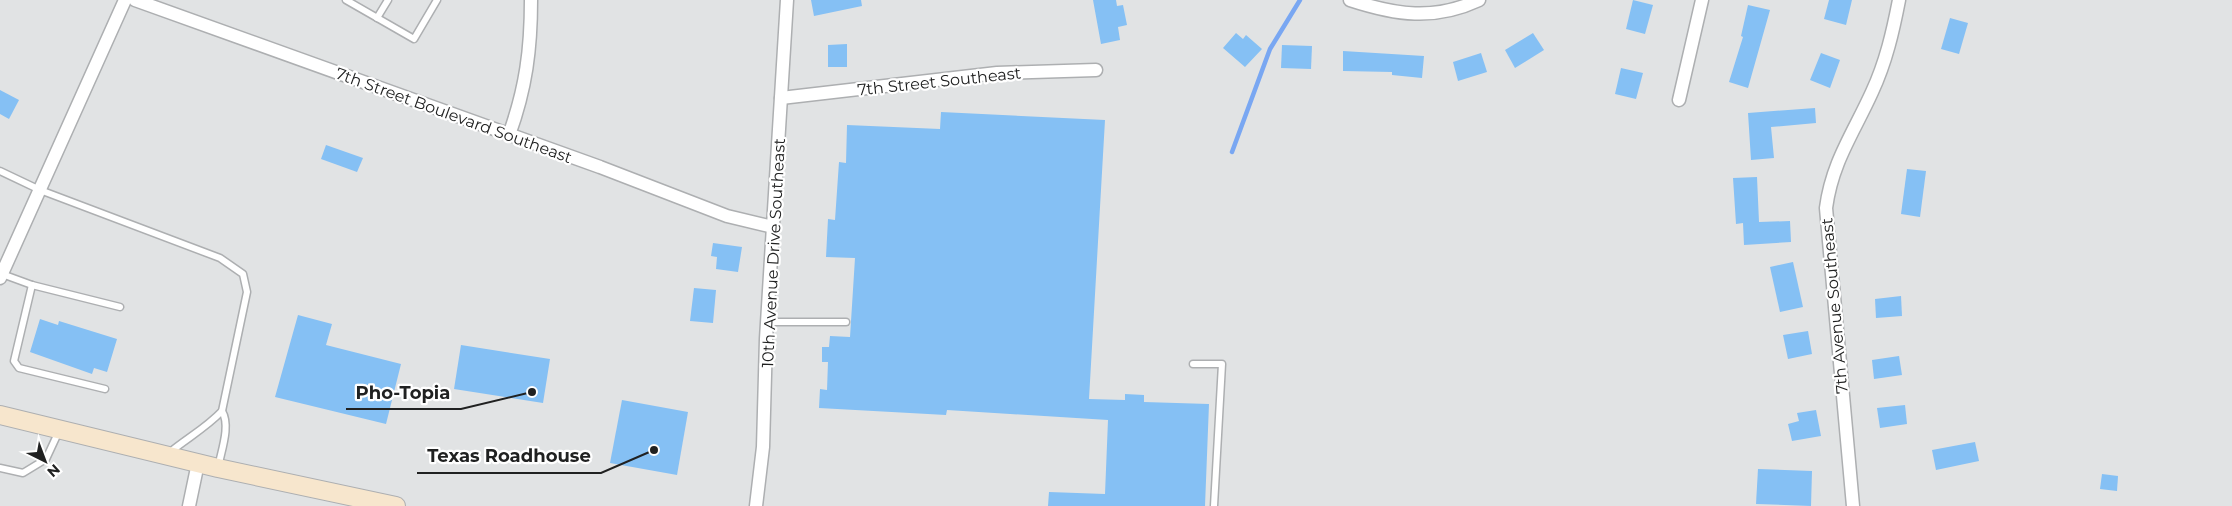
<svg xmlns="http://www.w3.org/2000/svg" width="2232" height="506" font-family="Montserrat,sans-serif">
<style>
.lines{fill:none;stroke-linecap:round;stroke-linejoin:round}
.stream{stroke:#79a7f2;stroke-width:4.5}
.building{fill:#85c0f4}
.service-casing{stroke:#adafb1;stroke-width:9}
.minor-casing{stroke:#adafb1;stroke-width:15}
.secondary-casing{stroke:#adafb1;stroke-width:20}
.service{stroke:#fff;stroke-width:6}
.minor{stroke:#fff;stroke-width:12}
.secondary{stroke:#f7e6cd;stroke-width:18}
.labels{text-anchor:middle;stroke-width:4.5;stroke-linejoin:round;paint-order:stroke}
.street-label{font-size:16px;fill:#202121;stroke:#fff}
.leader{fill:none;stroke:#202121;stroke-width:2}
.callout-dot{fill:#202121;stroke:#fff;stroke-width:2}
.callout-label{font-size:18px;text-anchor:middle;font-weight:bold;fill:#202121;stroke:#fff;stroke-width:4.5;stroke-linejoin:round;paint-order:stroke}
</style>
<rect width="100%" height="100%" fill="#e1e3e4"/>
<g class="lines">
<polyline class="stream" points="1232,152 1270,49 1300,0"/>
</g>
<g class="building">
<polygon points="811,0 861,0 862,6 814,16"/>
<polygon points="1093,0 1116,0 1117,6 1123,5 1127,25 1118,27 1120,40 1101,44"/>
<polygon points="1633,0 1653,5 1645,34 1626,29"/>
<polygon points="1829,0 1852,0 1846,25 1824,19"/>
<polygon points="1748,5 1770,10 1748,88 1729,82 1743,37 1741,36"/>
<polygon points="1950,18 1968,23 1959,54 1941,49"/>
<polygon points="1236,33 1243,39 1246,35 1262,49 1245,67 1223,48"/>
<polygon points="1533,33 1544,50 1515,68 1505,50"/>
<polygon points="847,44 847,67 828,67 828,45"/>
<polygon points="1282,45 1312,46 1311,69 1281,68"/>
<polygon points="1343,51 1424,56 1422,78 1392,75 1392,72 1343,71"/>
<polygon points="1481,53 1487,72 1458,81 1453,62"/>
<polygon points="1821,53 1840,60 1830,88 1810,80"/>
<polygon points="1621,68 1643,73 1636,99 1615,94"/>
<polygon points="0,90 19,100 9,119 0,114"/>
<polygon points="1815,108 1816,123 1771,127 1774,158 1751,160 1748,113"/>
<polygon points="941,112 1105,120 1089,399 1125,400 1125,394 1144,395 1144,402 1209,404 1205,506 1048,506 1049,492 1105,494 1108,420 947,410 946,415 819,408 820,389 827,390 828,362 822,362 822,347 829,347 830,336 850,337 855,258 826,257 828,219 835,220 839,162 846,163 847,125 940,129"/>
<polygon points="326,145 363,158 357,172 321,159"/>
<polygon points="1907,169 1926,171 1920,217 1901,214"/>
<polygon points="1757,177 1759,222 1790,221 1791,242 1744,245 1743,223 1736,224 1733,178"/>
<polygon points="713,243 742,247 738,272 716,269 717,257 711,256"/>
<polygon points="1793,262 1803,307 1780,312 1770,267"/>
<polygon points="694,288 716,290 713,323 690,321"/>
<polygon points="1901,296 1902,316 1876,318 1875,299"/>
<polygon points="298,315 332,324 326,345 401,364 386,424 275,397"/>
<polygon points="40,319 58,325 59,321 117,339 107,372 94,368 92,374 30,352"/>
<polygon points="1808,331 1812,354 1788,359 1783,335"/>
<polygon points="461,345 550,359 543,403 454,389"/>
<polygon points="1899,356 1902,375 1874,379 1872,360"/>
<polygon points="622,400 688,412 677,475 610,463"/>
<polygon points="1905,405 1907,424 1880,428 1877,408"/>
<polygon points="1816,410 1821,436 1792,441 1788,424 1799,421 1797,413"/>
<polygon points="1975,442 1979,461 1936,470 1932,450"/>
<polygon points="1758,469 1812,471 1811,506 1756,504"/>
<polygon points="2102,474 2118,476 2117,491 2100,489"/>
</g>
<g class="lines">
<defs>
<g id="service">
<polyline points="346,0 414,39 437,0"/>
<polyline points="377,18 388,0"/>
<path d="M0 171 40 190 220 258 243 274 247 292 222 411C206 428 187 438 169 453"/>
<polyline points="2,274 32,285 120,307"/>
<polyline points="32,285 14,361 19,368 105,389"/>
<polyline points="767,322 846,322"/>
<polyline points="1193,364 1222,364 1214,506"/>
<polyline points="0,468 23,473 46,459 59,431"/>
<path d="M218 468C221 451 231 426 222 411"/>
</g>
<g id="minor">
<polyline points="135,0 600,167 727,216 773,227"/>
<path d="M1350 0C1396 15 1434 21 1479 0"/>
<polyline points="781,98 997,73 1096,70"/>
<polyline points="1679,100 1702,0"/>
<path d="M509 135C526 88 531 49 531 0"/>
<polyline points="0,278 125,0"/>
<polyline points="189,506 198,463"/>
<polyline points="756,506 763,447 766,339 787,0"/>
<path d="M1853 506 1826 208C1832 162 1854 132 1872 92 1886 62 1893 31 1899 0"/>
</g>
<polyline id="secondary" points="0,415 218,468 396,506"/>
</defs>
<use href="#service" class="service-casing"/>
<use href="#minor" class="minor-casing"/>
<use href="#secondary" class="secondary-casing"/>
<use href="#service" class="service"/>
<use href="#minor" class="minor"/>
<use href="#secondary" class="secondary"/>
</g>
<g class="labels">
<g class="street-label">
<text transform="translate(939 81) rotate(-6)" y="6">7th Street Southeast</text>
<text transform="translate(454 115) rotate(20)" y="6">7th Street Boulevard Southeast</text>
<text transform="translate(773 253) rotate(-87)" y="6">10th Avenue Drive Southeast</text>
<text transform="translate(1834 306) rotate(-95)" y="6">7th Avenue Southeast</text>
</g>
</g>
<path class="leader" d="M532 392L461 409H346M654 450L601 473H417"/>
<g class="callout-dot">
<circle cx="532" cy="392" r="5"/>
<circle cx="654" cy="450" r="5"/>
</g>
<g class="callout-label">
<text x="403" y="399">Pho-Topia</text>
<text x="509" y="462">Texas Roadhouse</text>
</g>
<g transform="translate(45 461) rotate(138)" stroke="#ffffff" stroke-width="4" paint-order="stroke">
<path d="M0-4L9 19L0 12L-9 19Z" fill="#202121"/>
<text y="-8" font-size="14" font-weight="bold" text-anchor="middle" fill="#202121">N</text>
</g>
</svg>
